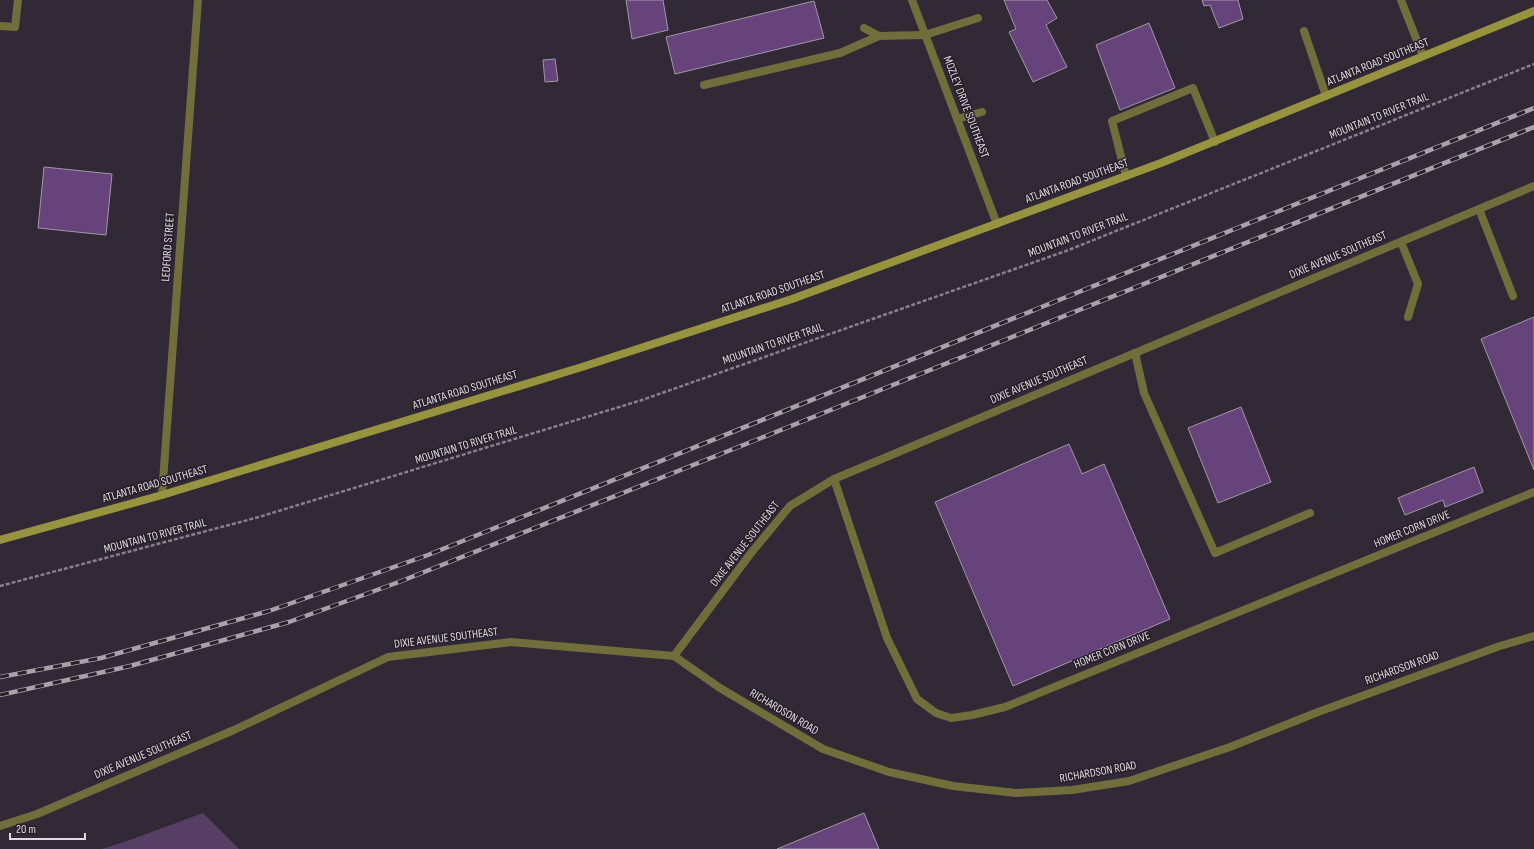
<svg xmlns="http://www.w3.org/2000/svg" width="1534" height="849" viewBox="0 0 1534 849" font-family="'Sofia Sans Condensed',sans-serif">
<style>
.green{fill:#573e64}
.building{fill:#67437b;stroke:#a198a7}
.lines{fill:none;stroke-linecap:round;stroke-linejoin:round}
.path{stroke:#87818b;stroke-width:2.5;stroke-dasharray:4 2;stroke-linecap:butt}
.lane{stroke:#716e3c;stroke-width:8}
.street{stroke:#716e3c;stroke-width:8}
.secondary{stroke:#98933e;stroke-width:8}
.rail-casing{stroke:#a7a2ab;stroke-width:4.5}
.rail{stroke:#27202b;stroke-width:3;stroke-dasharray:9;stroke-linecap:butt}
.labels{text-anchor:middle;dominant-baseline:central;stroke-width:3;stroke-linejoin:round;paint-order:stroke}
.street-label{font-size:12px;fill:#dfdae2;stroke:#27202b}
</style>
<rect width="100%" height="100%" fill="#312935"/>
<path class="green" d="M203,813L239,849H102L130,840Z"/>
<path class="building" d="M626,0H663L668,30L632,39Z
M1004,0H1047L1057,18L1046,25L1067,67L1033,82L1009,32L1016,29Z
M1202,0H1238L1243,19L1219,28L1210,5L1204,6Z
M814,1L824,38L675,74L666,37Z
M1149,23L1175,88L1120,110L1096,45Z
M555,59L558,81L545,82L543,60Z
M44,167L112,174L106,235L38,228Z
M1534,317V470L1481,339Z
M1241,407L1271,482L1218,503L1188,428Z
M1069,444L1082,474L1104,464L1170,619L1013,686L935,502Z
M1474,467L1483,492L1445,507L1443,500L1405,515L1398,498Z
M864,813L879,849H777Z"/>
<g class="lines">
<path class="path" d="M0,586L259,517L642,400L1066,251L1534,64"/>
<path class="lane" d="M1401,0L1423,56
M864,28L879,36L925,35L978,18
M1304,31L1326,96
M704,85L840,53L879,36
M957,119L982,112
M1126,176L1112,121L1193,88L1215,142
M1479,209L1513,296
M1401,242L1418,284L1408,317
M1135,353L1144,393L1215,553L1310,513"/>
<path class="street" d="M912,0L997,224
M0,26L15,27L18,0
M834,479L887,638L917,699L936,713L951,718L972,715L1005,707L1534,492
M162,495L198,0
M674,656L720,688L823,749L889,772L953,786L1016,793L1072,790L1129,781L1230,747L1318,712L1417,676L1500,646L1534,636
M0,826L37,814L234,730L388,657L511,642L674,656L751,553L790,506L834,479L1534,186"/>
<path class="secondary" d="M0,540L162,495L582,367L792,299L1161,163L1534,11"/>
<g class="rail-casing">
<path id="rail" d="M0,677L101,658L269,611L428,555L1534,108
M0,695L130,666L289,622L399,582L761,438L1534,127"/>
</g>
<use href="#rail" class="rail"/>
</g>
<g class="labels">
<g class="street-label">
<text transform="translate(1378 62) rotate(-22)">ATLANTA ROAD SOUTHEAST</text>
<text transform="translate(966 107) rotate(69)">MOZLEY DRIVE SOUTHEAST</text>
<text transform="translate(1379 116) rotate(-22)">MOUNTAIN TO RIVER TRAIL</text>
<text transform="translate(1077 181) rotate(-20)">ATLANTA ROAD SOUTHEAST</text>
<text transform="translate(1078 235) rotate(-21)">MOUNTAIN TO RIVER TRAIL</text>
<text transform="translate(168 247) rotate(-86)">LEDFORD STREET</text>
<text transform="translate(1338 255) rotate(-23)">DIXIE AVENUE SOUTHEAST</text>
<text transform="translate(773 292) rotate(-19)">ATLANTA ROAD SOUTHEAST</text>
<text transform="translate(773 344) rotate(-19)">MOUNTAIN TO RIVER TRAIL</text>
<text transform="translate(1039 380) rotate(-23)">DIXIE AVENUE SOUTHEAST</text>
<text transform="translate(465 390) rotate(-17)">ATLANTA ROAD SOUTHEAST</text>
<text transform="translate(466 445) rotate(-17)">MOUNTAIN TO RIVER TRAIL</text>
<text transform="translate(155 484) rotate(-16)">ATLANTA ROAD SOUTHEAST</text>
<text transform="translate(1412 529) rotate(-22)">HOMER CORN DRIVE</text>
<text transform="translate(155 536) rotate(-15)">MOUNTAIN TO RIVER TRAIL</text>
<text transform="translate(745 544) rotate(-52)">DIXIE AVENUE SOUTHEAST</text>
<text transform="translate(446 638) rotate(-7)">DIXIE AVENUE SOUTHEAST</text>
<text transform="translate(1112 650) rotate(-22)">HOMER CORN DRIVE</text>
<text transform="translate(1402 668) rotate(-20)">RICHARDSON ROAD</text>
<text transform="translate(784 712) rotate(31)">RICHARDSON ROAD</text>
<text transform="translate(143 755) rotate(-23)">DIXIE AVENUE SOUTHEAST</text>
<text transform="translate(1098 772) rotate(-10)">RICHARDSON ROAD</text>
</g>
</g>
<path d="M10 833v6h75v-6" fill="none" stroke="#dfdae2" stroke-width="2"/>
<text x="16" y="833" font-size="12" fill="#dfdae2" stroke="#27202b" stroke-width="3" paint-order="stroke">20 m</text>
</svg>
